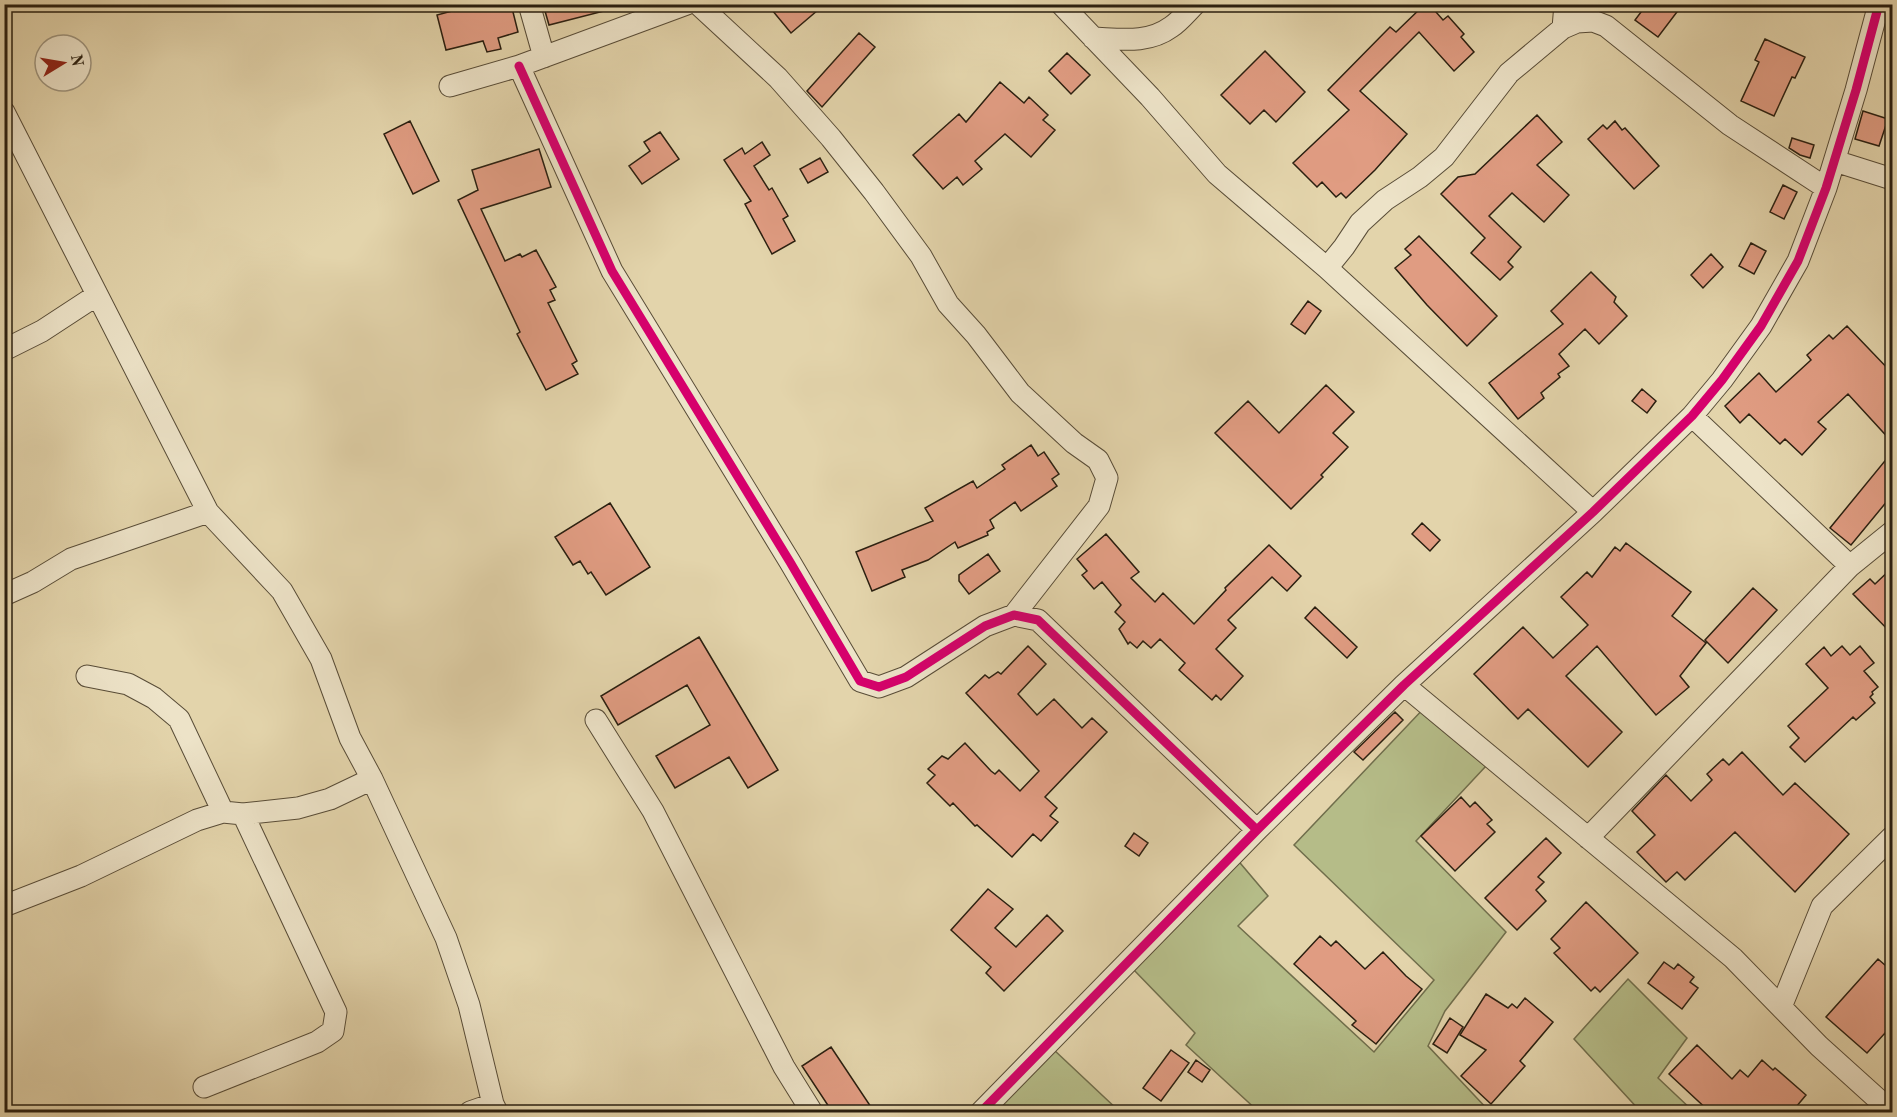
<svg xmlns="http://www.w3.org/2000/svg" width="1897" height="1117" viewBox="0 0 1897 1117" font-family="'Old Standard TT',serif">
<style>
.green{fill:#b5bc88;stroke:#706e4c;stroke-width:1.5}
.building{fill:#e09c82;stroke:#2a1f10;stroke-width:1.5}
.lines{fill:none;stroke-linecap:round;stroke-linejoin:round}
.minor-casing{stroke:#584c37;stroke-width:23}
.minor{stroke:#ede3c8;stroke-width:21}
.cycleway-casing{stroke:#ede3c8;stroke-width:13}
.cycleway{stroke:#d6006c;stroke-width:9}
</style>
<rect width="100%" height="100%" fill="#e3d4ab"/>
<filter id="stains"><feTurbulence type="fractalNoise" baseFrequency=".00333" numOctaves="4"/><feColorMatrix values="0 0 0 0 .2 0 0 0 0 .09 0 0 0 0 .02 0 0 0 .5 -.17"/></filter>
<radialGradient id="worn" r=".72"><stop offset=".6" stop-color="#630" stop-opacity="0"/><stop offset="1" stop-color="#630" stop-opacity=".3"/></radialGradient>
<path class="green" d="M1427,705L1486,766L1416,841L1506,932L1445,1011L1428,1046L1490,1112H1424L1419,1107L1413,1112H1259L1186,1045L1195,1033L1132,968L1235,857L1268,896L1238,926L1374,1052L1434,980L1294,845Z
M1628,979L1687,1038L1658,1078L1694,1112H1641L1574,1039Z
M1053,1049L1120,1112H993Z"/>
<path class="building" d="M478,4H511L518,32L498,38L501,49L487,52L483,41L446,50L437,15Z
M543,4H608V10L549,25Z
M767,4H825L791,33Z
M1425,4H1429L1443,20L1448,16L1464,34L1461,37L1474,52L1454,71L1419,32L1360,91L1407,134L1375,170L1346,198L1341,193L1336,197L1322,182L1317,187L1293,163L1349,110L1328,90L1390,27L1396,32Z
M1647,4H1683L1658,37L1635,20Z
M859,33L875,47L822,107L807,91Z
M1765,39L1805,57L1795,78L1792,77L1774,116L1741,101L1759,62L1755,60Z
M1265,51L1305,92L1276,122L1264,110L1250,124L1221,95Z
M1067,53L1090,75L1071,94L1049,71Z
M1000,82L1024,103L1029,97L1048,115L1043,120L1055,130L1031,157L1005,134L975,161L982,169L963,185L957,177L943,189L913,155L959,114L966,122Z
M1863,111L1888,119L1879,146L1855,139Z
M1537,115L1562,142L1537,165L1569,195L1544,222L1512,193L1489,216L1521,247L1508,262L1513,267L1500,280L1471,253L1485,238L1441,194L1458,177L1475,174Z
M410,121L439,181L413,194L384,134Z
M1615,121L1622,130L1625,128L1659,166L1634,189L1588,139L1603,125L1607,129Z
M660,132L679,159L642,184L629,166L650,151L644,142Z
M1792,138L1814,145L1810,158L1800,155L1789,148Z
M762,142L770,155L754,166L769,190L772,188L788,216L783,219L795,241L772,254L745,204L751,201L724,160L742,148L745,154Z
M539,149L551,187L481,209L505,261L520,254L522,257L536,250L556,287L550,290L555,300L548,303L577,361L572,364L578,374L546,390L517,334L520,332L458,200L478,190L472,170Z
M820,158L828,172L808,183L800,169Z
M1783,185L1797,192L1784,219L1770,212Z
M1419,236L1497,316L1467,346L1427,305L1395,268L1411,255L1405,249Z
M1751,243L1766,251L1754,274L1739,266Z
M1711,254L1723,267L1703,288L1691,275Z
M1591,272L1616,297L1614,302L1627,316L1599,344L1585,329L1559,354L1569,366L1558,374L1560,377L1541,393L1544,398L1518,419L1489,383L1563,324L1551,311Z
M1308,301L1321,311L1305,334L1291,324Z
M1847,326L1893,374V443L1848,394L1818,422L1826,429L1802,455L1785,439L1780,444L1749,414L1740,423L1725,406L1759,373L1776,392L1811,360L1807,355L1829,335L1833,339Z
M1326,385L1354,412L1333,433L1348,447L1321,475L1323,477L1291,509L1215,433L1248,401L1279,433Z
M1642,389L1656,401L1647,413L1632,401Z
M1031,445L1038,456L1044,452L1059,474L1052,479L1057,486L1021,511L1015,502L990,520L994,528L987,532L988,535L958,548L955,542L928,560L902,570L905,577L872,591L856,552L933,521L925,508L973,481L977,488L1005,469L1002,465Z
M1893,451V494L1851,545L1830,528Z
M610,503L650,567L606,595L591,572L588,574L580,561L573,565L555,537Z
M1422,523L1440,540L1430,551L1412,534Z
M1106,534L1139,572L1131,578L1155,602L1163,593L1194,624L1226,590L1225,588L1269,545L1301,576L1287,591L1272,577L1228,620L1236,628L1216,649L1243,676L1221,700L1216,695L1212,700L1179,670L1185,663L1160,639L1151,648L1143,641L1137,648L1130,642L1128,644L1119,629L1125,622L1115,612L1121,605L1102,582L1094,589L1082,575L1087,571L1077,559Z
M1626,543L1691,592L1672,616L1706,643L1680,676L1689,687L1656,715L1597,646L1566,676L1622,732L1588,767L1528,709L1518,719L1474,674L1523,627L1553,658L1588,625L1561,597L1587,572L1592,577L1615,547L1620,551Z
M988,554L1000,571L969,594L959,581V575Z
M1893,567V635L1853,594L1870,579L1875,584Z
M1753,588L1777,610L1728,663L1705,640Z
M1315,607L1357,647L1347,658L1305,618Z
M699,637L778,770L748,788L729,757L675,788L656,756L710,725L687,685L618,725L601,696Z
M1028,646L1046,664L1018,694L1037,715L1054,699L1082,728L1092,718L1107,732L1045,797L1057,808L1050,816L1058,822L1041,841L1033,834L1012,857L977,825L975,826L953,803L950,806L927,783L935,775L928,769L942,756L948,759L965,743L991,771L995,774L999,770L1020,791L1039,771L966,693L985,675L989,678L998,672L1001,674Z
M1842,646L1850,655L1860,646L1874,663L1864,671L1878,687L1872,692L1873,694L1870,697L1875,703L1856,720L1853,717L1805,762L1790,747L1799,738L1788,726L1828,688L1806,664L1824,647L1831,656Z
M1395,712L1403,720L1363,760L1354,752Z
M1742,752L1783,795L1795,783L1849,834L1795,892L1735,832L1685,880L1677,872L1666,882L1637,852L1655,835L1632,811L1666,775L1691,801L1712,780L1707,774L1723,759L1729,765Z
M1461,797L1470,807L1475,802L1492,820L1487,824L1495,832L1455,871L1421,836Z
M1134,833L1148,843L1139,856L1125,846Z
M1546,838L1561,853L1538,877L1544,882L1536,890L1546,901L1517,930L1485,898Z
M988,889L1013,909L995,928L1016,947L1047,915L1063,931L1004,991L986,973L991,967L951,930Z
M1586,902L1638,953L1600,992L1595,987L1591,991L1554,953L1560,948L1551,939Z
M1320,936L1331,946L1336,941L1365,969L1383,952L1406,976L1422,989L1376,1044L1352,1025L1356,1021L1294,964Z
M1878,959L1893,972V1040L1885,1033L1867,1053L1826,1017Z
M1664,962L1674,969L1678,964L1694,977L1690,982L1698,988L1682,1009L1648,983Z
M1486,994L1508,1008L1512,1004L1517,1008L1525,998L1553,1022L1520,1061L1525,1066L1491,1104L1461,1076L1486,1050L1460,1035Z
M1450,1018L1463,1027L1447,1053L1433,1044Z
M1697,1045L1732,1079L1740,1070L1748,1077L1762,1060L1773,1070L1775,1068L1806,1095L1791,1113H1711L1669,1074Z
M831,1047L875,1113H833L802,1066Z
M1171,1050L1189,1063L1161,1101L1143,1088Z
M1196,1060L1210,1070L1202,1082L1188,1072Z"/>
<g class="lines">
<g class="minor-casing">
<path id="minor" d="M529,4L544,57
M698,4L778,78L831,138L874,192L921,256L948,304L976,335L1020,393L1074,443L1098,460L1107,478L1099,506L1014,615
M1061,4L1150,97L1217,174L1327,268L1593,512
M1563,28L1565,4
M1093,38C1120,39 1148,44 1171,27C1180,21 1187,12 1195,4
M519,66L612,271L790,562L860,681L879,687L906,677L985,626L1014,615L1038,620L1257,830
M450,86L519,66L687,4
M4,112L208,512L282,591L321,659L350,738L372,779L446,938L469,1005L493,1104L497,1112
M1835,161L1892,179
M1327,268L1344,247L1360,223L1385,200L1420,177L1444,157L1509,73L1563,28L1577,22L1593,21L1606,26L1730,125L1826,188
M4,350L42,331L97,295
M1692,416L1850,566
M4,595L33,582L71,559L208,512
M87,676L128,684L154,698L179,719L223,812
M1404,685L1733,958L1819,1046L1892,1112
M596,720L653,811L784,1067L812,1112
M1588,838L1850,566L1892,532
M4,906L81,876L197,820L223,812L243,814L298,808L330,799L372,779
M1781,1007L1822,906L1892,837
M204,1087L317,1042L333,1031L336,1012L243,814
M470,1112L493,1104
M981,1112L1257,830L1404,685L1593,512L1692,416L1722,380L1761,326L1798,261L1826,188L1856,90L1879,4"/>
</g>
<use href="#minor" class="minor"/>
<g class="cycleway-casing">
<path id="cycleway" d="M519,66L612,271L790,562L860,681L879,687L906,677L985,626L1014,615L1038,620L1257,830
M981,1112L1257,830L1404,685L1593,512L1692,416L1722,380L1761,326L1798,261L1826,188L1856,90L1879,4"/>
</g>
<use href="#cycleway" class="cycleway"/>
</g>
<rect width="1897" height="1117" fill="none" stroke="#e3d4ab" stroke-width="24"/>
<rect x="6" y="6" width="1885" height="1105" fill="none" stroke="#2a1f10" stroke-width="3"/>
<rect x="12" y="12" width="1873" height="1093" fill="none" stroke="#2a1f10" stroke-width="1.5"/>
<g transform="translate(63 63) rotate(79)"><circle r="28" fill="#ede3c8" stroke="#9f957e" stroke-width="1.5"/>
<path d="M0-4.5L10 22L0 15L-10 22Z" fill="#8f2418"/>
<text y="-9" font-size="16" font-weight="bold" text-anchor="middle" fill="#2a1f10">N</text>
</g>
<rect width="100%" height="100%" filter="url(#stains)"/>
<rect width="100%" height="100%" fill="url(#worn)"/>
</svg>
